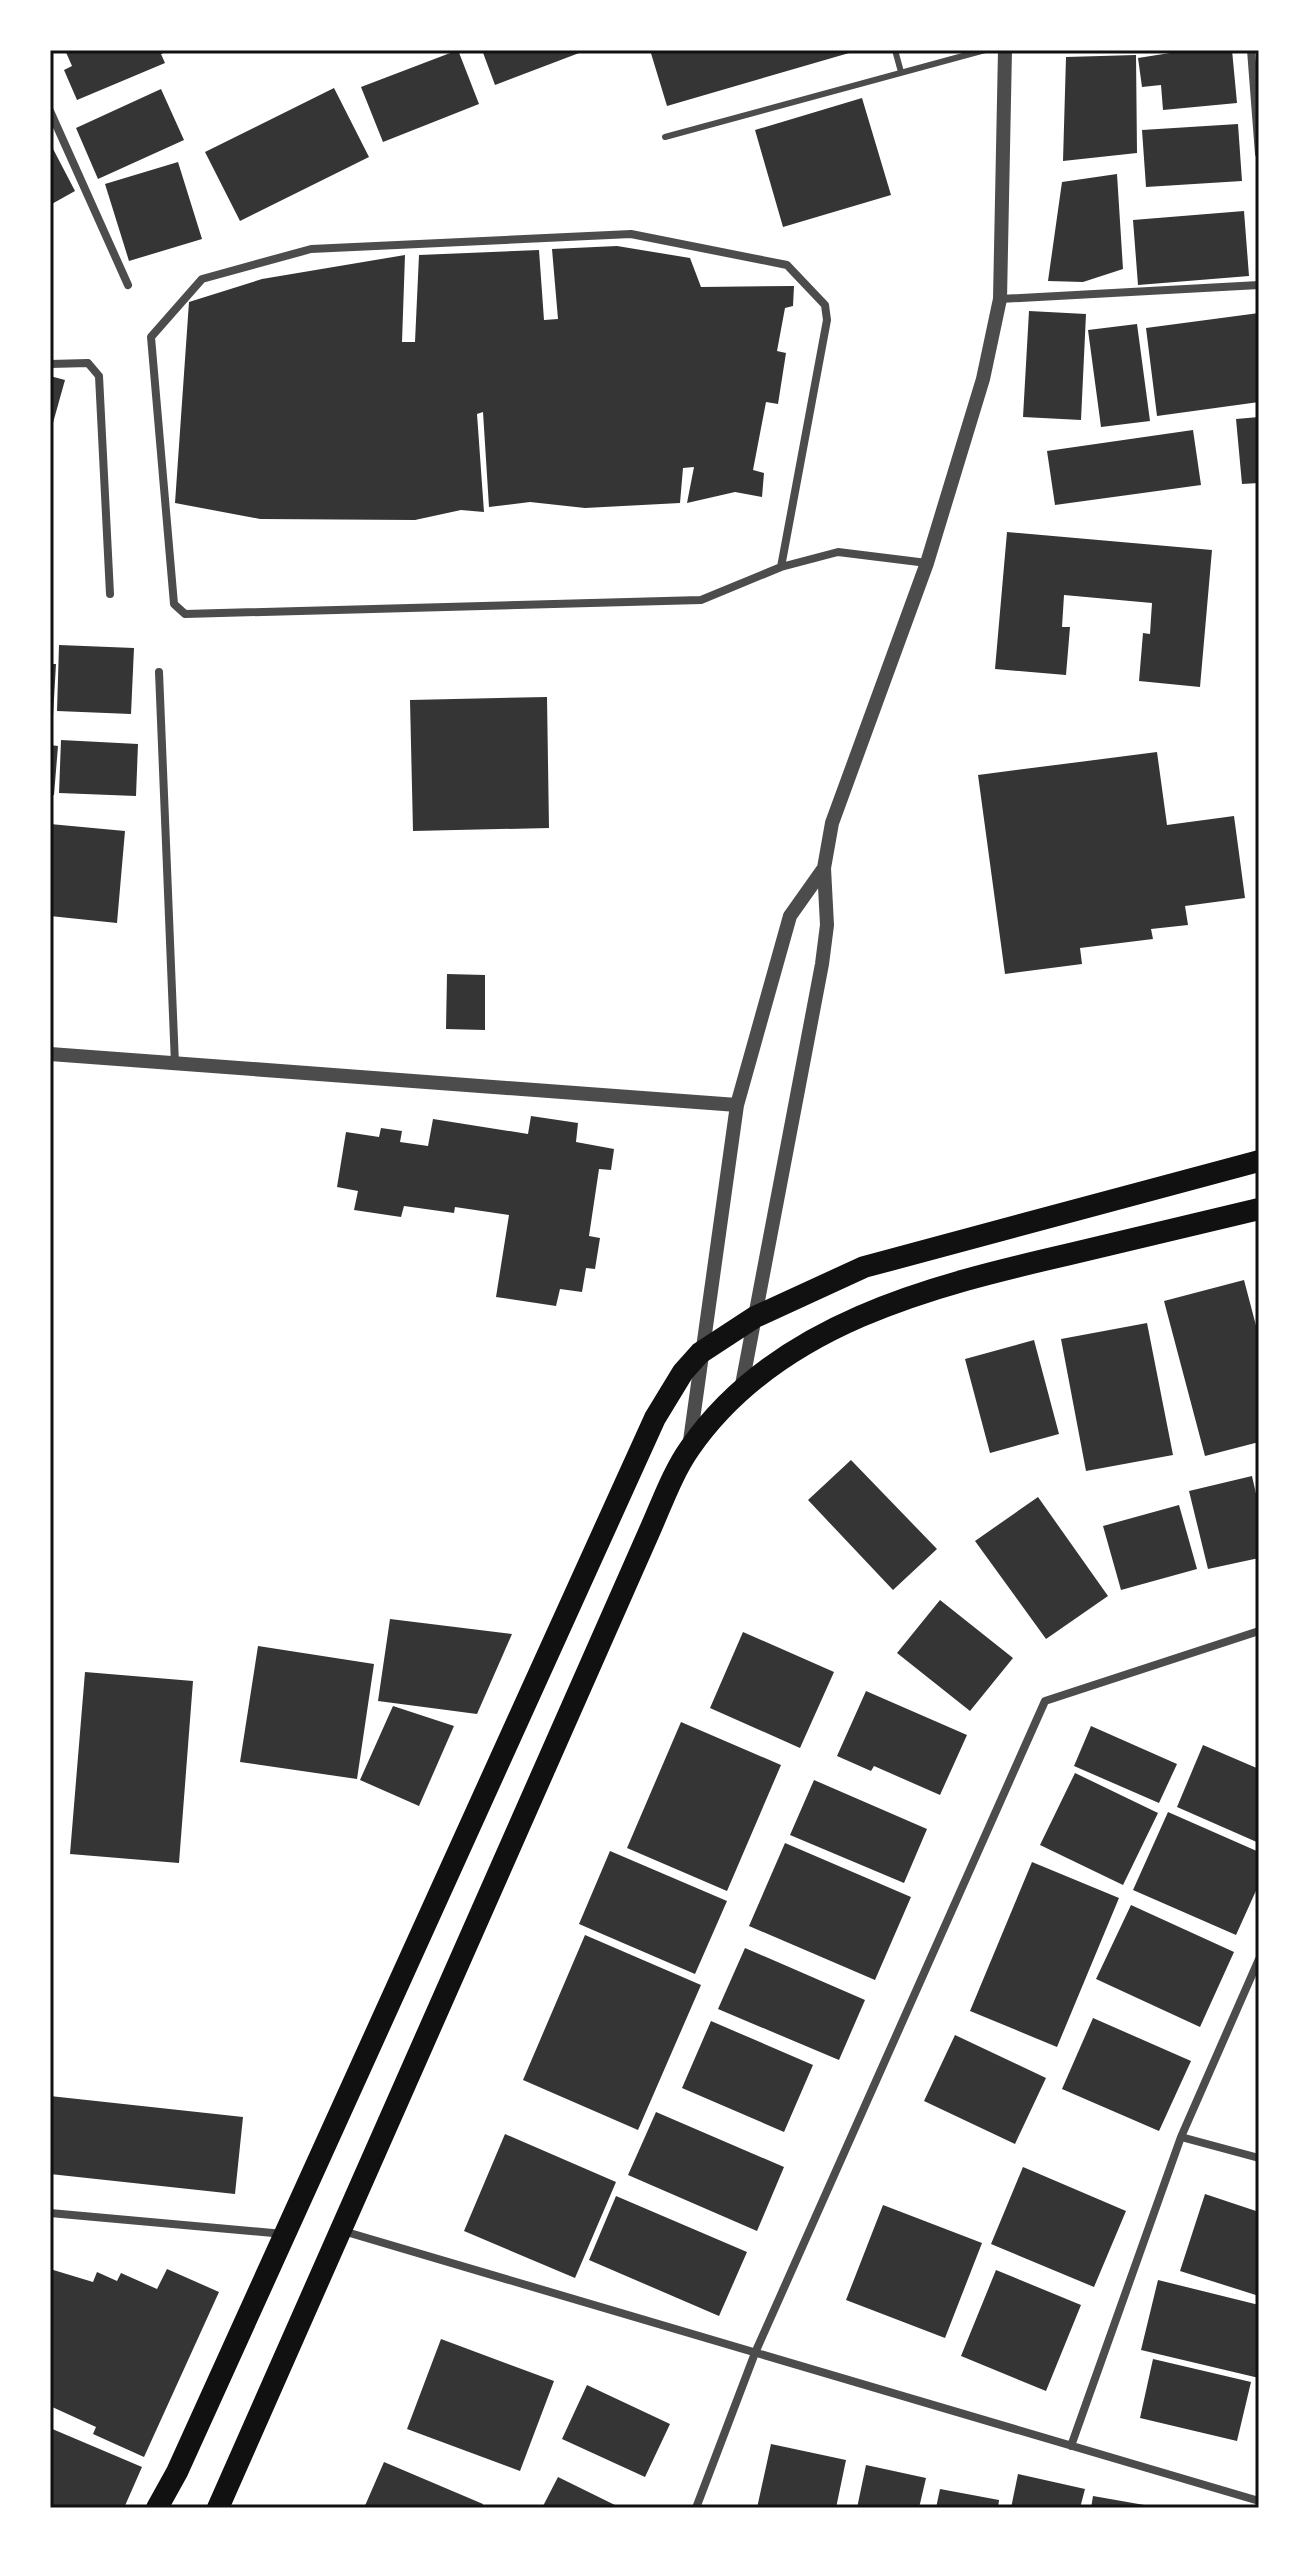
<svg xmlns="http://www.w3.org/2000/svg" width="1309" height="2558" viewBox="0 0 1309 2558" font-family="Commissioner,sans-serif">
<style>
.building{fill:#353535}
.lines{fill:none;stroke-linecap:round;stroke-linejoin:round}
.service{stroke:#4c4c4c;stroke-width:6}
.minor{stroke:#4c4c4c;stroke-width:8}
.tertiary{stroke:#4c4c4c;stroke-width:14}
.trunk{stroke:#111;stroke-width:22}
.neatline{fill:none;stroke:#111;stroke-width:3}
</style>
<rect width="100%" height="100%" fill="#fff"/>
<path class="building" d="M65,50H171L161,54L165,63L77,100L64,70L72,66Z
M458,50L479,104L383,142L361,87Z
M482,50H587L495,85Z
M650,50H856V51L667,106Z
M1189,50H1232L1237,103L1163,110L1161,85L1142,87L1138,58Z
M1136,55L1137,153L1063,161L1066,57Z
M334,88L369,157L240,221L205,152Z
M161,89L184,140L98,179L76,128Z
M862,98L891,195L783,227L755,130Z
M1238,124L1242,181L1146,187L1142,130Z
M50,143L75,191L50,205Z
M178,162L202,239L129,261L105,184Z
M1117,174L1123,269L1083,282L1048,281L1062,182Z
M1244,211L1249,276L1138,285L1133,220Z
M617,246L690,258L701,287L794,286L793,306L785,308L777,351L786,353L778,404L766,402L753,470L764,473L762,497L735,492L687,503L694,467L683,468L680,503L585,508L530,502L489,507L483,412L477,414L484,512L461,510L415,520L260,519L175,503L189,302L262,279L405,255L402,342H415L419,255L539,250L544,320L558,319L552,249Z
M1029,311L1086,314L1081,420L1023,417Z
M1259,313V402L1157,416L1146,328Z
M1137,324L1150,421L1101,427L1088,330Z
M50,376L65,380L51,430H50Z
M1259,417V483L1242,484L1236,419Z
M1193,430L1201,485L1055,505L1047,451Z
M1007,532L1212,550L1200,687L1139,681L1143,633L1150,634L1152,603L1064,595L1062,627H1070L1066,675L995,669Z
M59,645L134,648L131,714L57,711Z
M50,664H56L53,716H50Z
M547,697L549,828L413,831L410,700Z
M61,740L138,744L136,796L59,793Z
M50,745L58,746L54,795H50Z
M1157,752L1167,825L1234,816L1245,898L1185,906L1188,925L1151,929L1153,939L1080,948L1082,964L1005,974L978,775Z
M50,824L125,831L117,923L50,916Z
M447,974L485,975V1030L446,1029Z
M531,1116L578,1123L576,1142L614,1149L611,1170L599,1169L589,1236L600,1238L595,1269L586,1268L582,1292L560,1289L556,1306L496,1297L509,1215L455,1207L454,1213L404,1206L401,1217L354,1210L358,1191L337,1187L346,1132L379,1137L381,1128L402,1131L400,1142L428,1146L433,1119L528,1134Z
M1244,1280L1259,1337V1442L1205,1456L1164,1301Z
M1147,1323L1173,1455L1086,1471L1061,1339Z
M1034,1340L1059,1434L990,1453L965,1359Z
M851,1460L937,1549L893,1590L808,1500Z
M1252,1476L1259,1507V1558L1208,1569L1189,1491Z
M1038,1497L1108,1596L1046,1639L975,1541Z
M1179,1505L1197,1569L1121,1590L1103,1526Z
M940,1600L1013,1658L970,1711L897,1653Z
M390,1619L512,1634L477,1714L378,1701Z
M743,1632L834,1672L800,1748L710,1708Z
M258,1646L374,1664L357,1779L240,1762Z
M85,1672L193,1681L179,1863L70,1854Z
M866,1691L967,1735L940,1795L874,1766L871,1771L837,1756Z
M393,1706L454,1726L419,1806L360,1780Z
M681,1722L781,1765L727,1891L627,1848Z
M1091,1726L1177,1764L1159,1803L1074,1766Z
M1203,1745L1259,1769V1843L1177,1807Z
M1075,1773L1158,1813L1123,1885L1040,1845Z
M814,1780L927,1829L904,1883L790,1835Z
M1168,1812L1259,1852V1884L1236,1935L1133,1890Z
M785,1843L911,1897L875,1980L749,1926Z
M610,1851L727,1901L695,1974L579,1924Z
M1032,1862L1119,1898L1057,2047L970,2011Z
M1131,1905L1234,1952L1200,2027L1096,1979Z
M585,1935L701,1985L638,2130L523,2080Z
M745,1948L865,2000L839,2060L718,2009Z
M1093,2018L1191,2061L1159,2131L1062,2089Z
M711,2021L813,2065L784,2132L682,2088Z
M955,2035L1046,2078L1015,2144L924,2101Z
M50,2096L243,2117L235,2194L50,2174Z
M656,2112L784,2167L757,2231L628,2175Z
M505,2134L616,2182L575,2278L464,2231Z
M1023,2167L1126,2211L1094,2287L991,2244Z
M1205,2194L1259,2212V2296L1180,2271Z
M616,2196L747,2252L719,2316L589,2260Z
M883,2205L982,2243L945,2338L846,2300Z
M50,2269L93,2282L97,2272L117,2281L121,2273L157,2289L167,2269L219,2292L144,2457L93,2434L96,2427L50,2406Z
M996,2270L1081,2305L1046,2391L961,2356Z
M1158,2280L1259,2305V2378L1141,2350Z
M441,2339L554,2381L520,2471L407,2429Z
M1153,2359L1251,2382L1237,2441L1140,2418Z
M587,2385L670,2424L645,2477L562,2439Z
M50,2428L142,2467L124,2508H50Z
M771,2444L846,2460L836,2508H757Z
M384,2462L483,2504L482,2508H364Z
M866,2465L926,2478L919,2508H857Z
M1018,2474L1085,2489L1080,2508H1011Z
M558,2477L621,2508H542Z
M940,2489L999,2500L998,2508H936Z
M1093,2496L1150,2506V2508H1091Z"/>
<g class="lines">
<path class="service" d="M895,50L901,72
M665,137L985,50"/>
<path class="minor" d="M1251,50L1259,154
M50,111L128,285
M1000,299L1259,285
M50,364L88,363L99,376L110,594
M781,567L827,320L825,305L787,265L631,234L311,249L202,279L151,337L174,604L185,614L701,600L781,567L838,552L927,563
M159,672L175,1064
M1181,2137L1259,2158
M50,2213L284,2234
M343,2231L1259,2501
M1071,2446L1181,2137L1259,1959
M696,2508L755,2353L1045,1701L1259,1631
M1259,2508V2507"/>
<path class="tertiary" d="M50,1054L737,1105
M741,1390L822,964L827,925L824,868L832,823L927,563L983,379L1000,299L1005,50
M689,1448L737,1105L790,916L824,868"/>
<path class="trunk" d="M157,2508L177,2472L655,1418L683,1372L700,1353L755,1317L864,1267L1259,1161
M218,2508L650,1530C662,1503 673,1472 690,1448C776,1324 931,1286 1070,1254C1133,1239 1196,1224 1259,1209"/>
</g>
<rect width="1309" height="2558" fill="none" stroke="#ffffff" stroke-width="104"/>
<rect x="52" y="52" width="1205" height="2454" class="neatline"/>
</svg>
